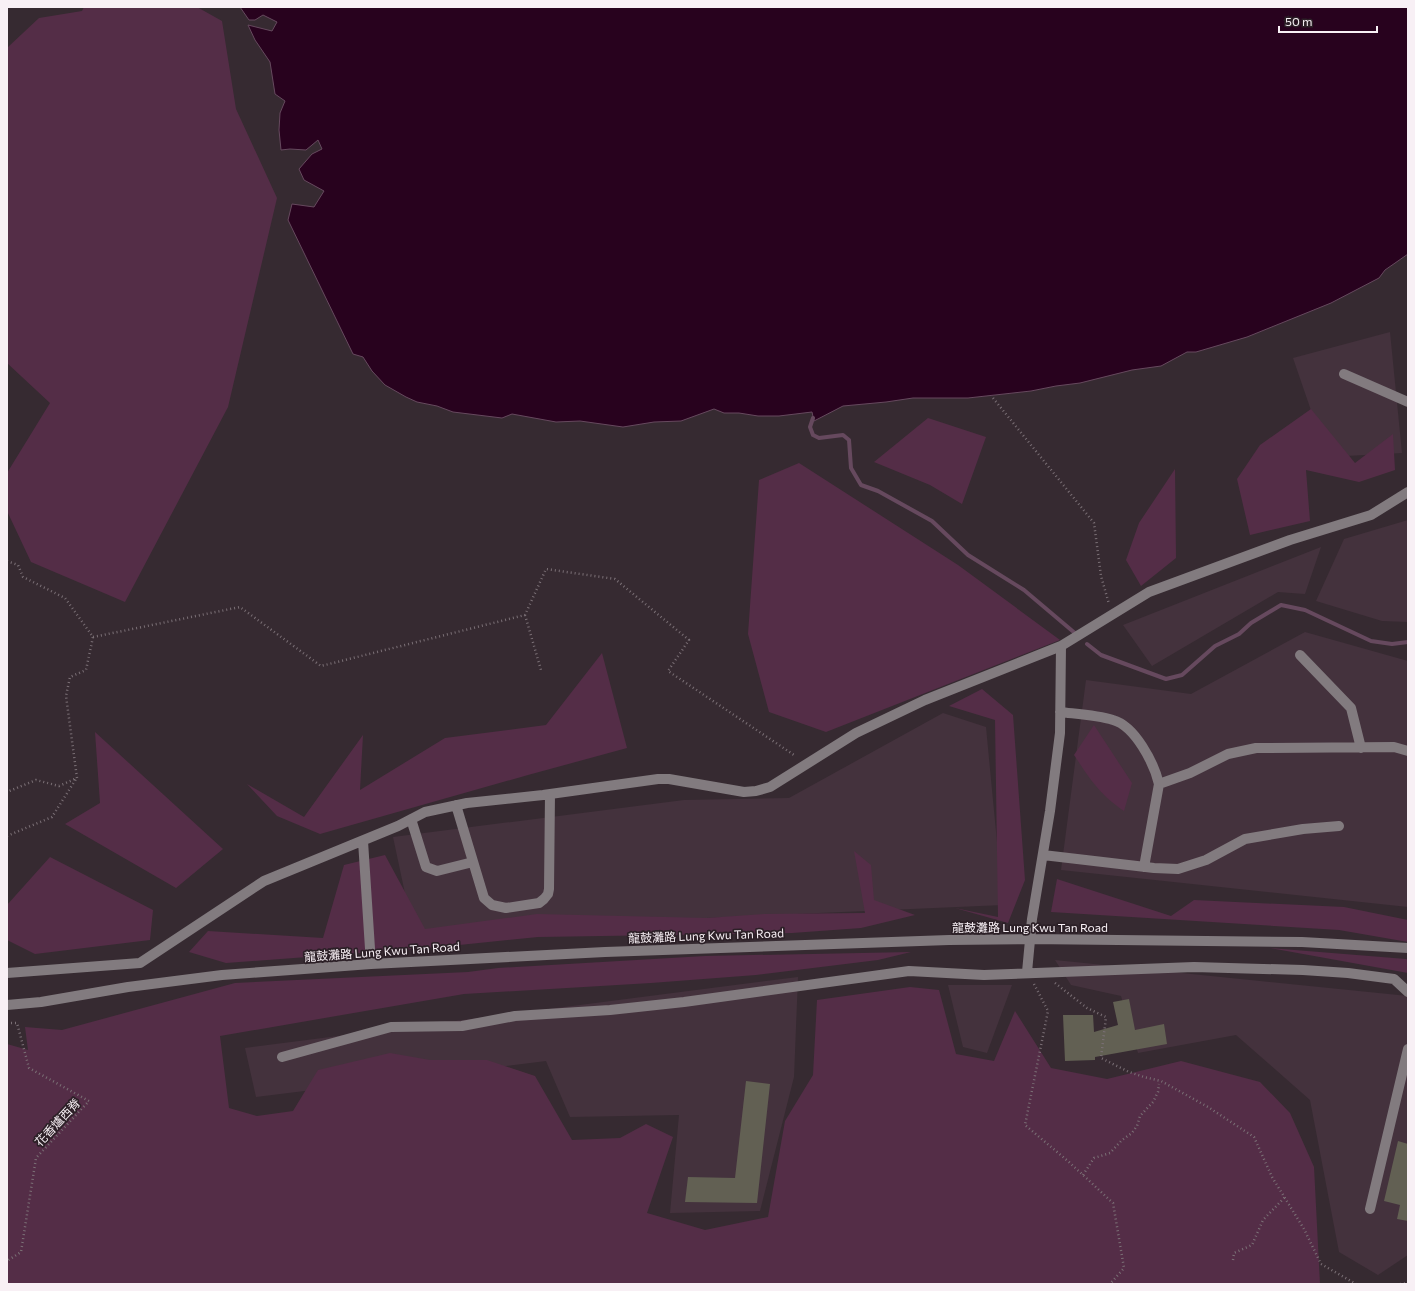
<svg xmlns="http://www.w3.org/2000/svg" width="1415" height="1291" viewBox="0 0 1415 1291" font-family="Commissioner,'Noto Sans TC',sans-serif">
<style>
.built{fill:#44323d}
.green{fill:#542d47}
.water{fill:#28021e;stroke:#66495e}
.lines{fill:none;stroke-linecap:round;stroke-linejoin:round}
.stream{stroke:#66495e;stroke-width:4}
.building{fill:#626053}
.path{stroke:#7b7076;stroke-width:2.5;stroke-dasharray:1 3;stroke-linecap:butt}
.minor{stroke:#827b7f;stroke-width:10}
.labels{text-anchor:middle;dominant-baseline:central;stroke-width:3.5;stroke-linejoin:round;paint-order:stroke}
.street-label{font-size:12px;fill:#f8f0f5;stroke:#2c2027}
</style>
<rect width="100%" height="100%" fill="#362a31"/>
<path class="built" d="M1390,332L1402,453L1327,457L1293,358Z
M1408,520V622L1382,621L1316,601L1344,539Z
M1321,547L1305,594L1278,592L1152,666L1123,625Z
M1305,632L1408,661V907L1061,870L1086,680L1191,694Z
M943,713L986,727L1003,905L413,931L393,837L684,800L789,798Z
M1055,960L1408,996V1255L1378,1275L1339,1252L1310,1100L1236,1035L1138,1053L1121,996L1071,985Z
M798,977L794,1077L760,1211L670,1213L679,1115L570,1117L546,1061L256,1097L245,1048Z
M948,985H1012L987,1053L963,1047Z"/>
<path class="green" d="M84,7H197L222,21L236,109L277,198L228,407L125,602L31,562L7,511V473L50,403L7,363V48L39,18L82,11Z
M1311,409L1355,463L1393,434L1395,470L1359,482L1306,470L1310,521L1250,535L1237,479L1260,445Z
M928,418L986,437L962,504L930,485L874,462Z
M799,463L958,565L1060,640L826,732L769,712L748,634L759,480Z
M1175,469L1176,558L1141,586L1126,560L1139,523Z
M602,653L627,748L528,775L320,834L277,816L247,784L304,817L363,735L360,790L445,738L546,725Z
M982,689L1013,715L1025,880L1008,923L955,908L998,917L995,720L949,706Z
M1094,725L1132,783L1124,811C1099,794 1090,779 1074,755Z
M95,732L223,849L176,888L65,824L100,803Z
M854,851L871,865L874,900L915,915L861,928L792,933L538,937L440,947L226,963L189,952L208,931L323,938L344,865L385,855L425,929L537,914L707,918L764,914L865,913Z
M50,857L153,910L150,940L35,954L7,940V905Z
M1057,879L1171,916L1194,900L1344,907L1408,920V942L1339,930L1051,912Z
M1270,948L1406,959L1408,960V973Z
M911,952L878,960L756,975L651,983L464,994L220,1036L229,1108L257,1116L293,1111L318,1070L390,1053L430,1060H487L535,1076L572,1140L620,1138L646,1124L673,1137L647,1213L705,1230L768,1217L785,1121L813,1075L817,1000L910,987L939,990L956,1054L994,1061L1015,1011L1051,1068L1107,1079L1181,1061L1260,1082L1290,1113L1314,1167L1320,1284H7V1044L28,1050L25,1027L62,1030L235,983L468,972L498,968L705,956Z"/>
<path class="water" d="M240,7H1408V254L1385,270L1379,278L1331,303L1247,337L1196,352H1187L1161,366L1132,370L1080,383L1056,386L1031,391L968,398H913L886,402L843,406L814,421L812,412L779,416H758L739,413H724L714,409L681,421L654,422L623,427L580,421L556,422L512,414L502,418L453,412L437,406L417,402L406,397L385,385L372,371L363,357L353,354L288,220L292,204L314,207L324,191L304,180L299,169L312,154L322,149L318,140L306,150L290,149L281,150L279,130L280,113L285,101L275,94L270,62L255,40L248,25L272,31L277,22L263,15L255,20H249Z"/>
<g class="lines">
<path class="stream" d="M813,418L810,427L813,435L819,438L843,435L849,440L851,468L861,485L878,491L932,521L968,555L1024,590L1076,634
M1087,644L1101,655L1166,679L1182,675L1215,646L1239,634L1251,623L1281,605L1305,610L1371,641L1392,644L1408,642"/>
</g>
<path class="building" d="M1129,999L1135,1030L1164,1024L1167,1044L1095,1057V1060L1065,1061L1063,1015H1093L1094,1032L1118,1025L1113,1002Z
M746,1081L770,1084L757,1203L685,1202L688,1177L735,1178Z
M1398,1141L1408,1144V1221L1397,1219L1400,1205L1384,1201Z"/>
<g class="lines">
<path class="path" d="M993,398L1094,523L1101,576L1109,604
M7,561L18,565L23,577L65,598L93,637L86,670L70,677L66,696L77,778L59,786L36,780L7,792
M525,615L541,670
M93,637L240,607L321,666L525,615L546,569L615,579L689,640L668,671L794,755
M7,836L52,817L76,779
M1055,983L1087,1008L1106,1017L1101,1058L1129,1072L1144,1077L1161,1081L1208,1107L1254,1137L1272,1177L1304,1229L1321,1264L1356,1284
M1034,984L1048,1011L1025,1125L1069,1162L1113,1203L1124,1268L1110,1284
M7,1023H17L29,1068L89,1101L36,1158L21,1252L7,1261
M1083,1175L1094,1158L1110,1153L1122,1140L1132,1133L1137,1126L1140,1116L1153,1102L1158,1092L1159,1084
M1233,1260L1234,1253L1252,1245L1263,1220L1285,1197
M1400,1284L1408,1283"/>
<path class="minor" d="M1344,374L1408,402
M1300,655L1351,708L1361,748
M1060,712C1077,714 1097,715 1113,720C1135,726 1154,763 1159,784L1144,867
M1159,784L1190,773L1228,754L1256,748L1394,747L1408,751
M456,805L484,898L492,905L506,908L539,903L544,899L548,894L549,889L550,794
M411,819L426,867L437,871L473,862
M363,841L371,964
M1043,855L1154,868L1178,869L1206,860L1245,839L1303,829L1339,826
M1027,972L1032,919L1050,811L1060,733L1061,646
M7,973L140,963L264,881L398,826L425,812L467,803L543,795L658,779H669L744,792L756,791L770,787L856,733L925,700L1061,646L1149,592L1290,540L1371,515L1408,492
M7,1005L41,1002L128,987L222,975L371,964L605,952L949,940L1030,939L1302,942L1408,948
M282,1057L391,1027L462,1026L515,1016L610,1010L684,1002L909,971L984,975L1194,967L1303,970L1348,973L1394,979L1408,992
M1370,1209L1408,1049"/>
</g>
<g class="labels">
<g class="street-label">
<text x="1030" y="927">龍鼓灘路 Lung Kwu Tan Road</text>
<text transform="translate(706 935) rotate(-2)">龍鼓灘路 Lung Kwu Tan Road</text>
<text transform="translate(382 951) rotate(-4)">龍鼓灘路 Lung Kwu Tan Road</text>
<text transform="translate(57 1122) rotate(-47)">花香爐西脊</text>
</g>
</g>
<rect width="1415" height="1291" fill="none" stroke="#f8f0f5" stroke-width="16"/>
<path d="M1279 26v6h98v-6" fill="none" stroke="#f8f0f5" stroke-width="2"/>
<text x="1285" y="26" font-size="12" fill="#f8f0f5" stroke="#2c2027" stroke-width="3" paint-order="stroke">50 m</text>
</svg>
